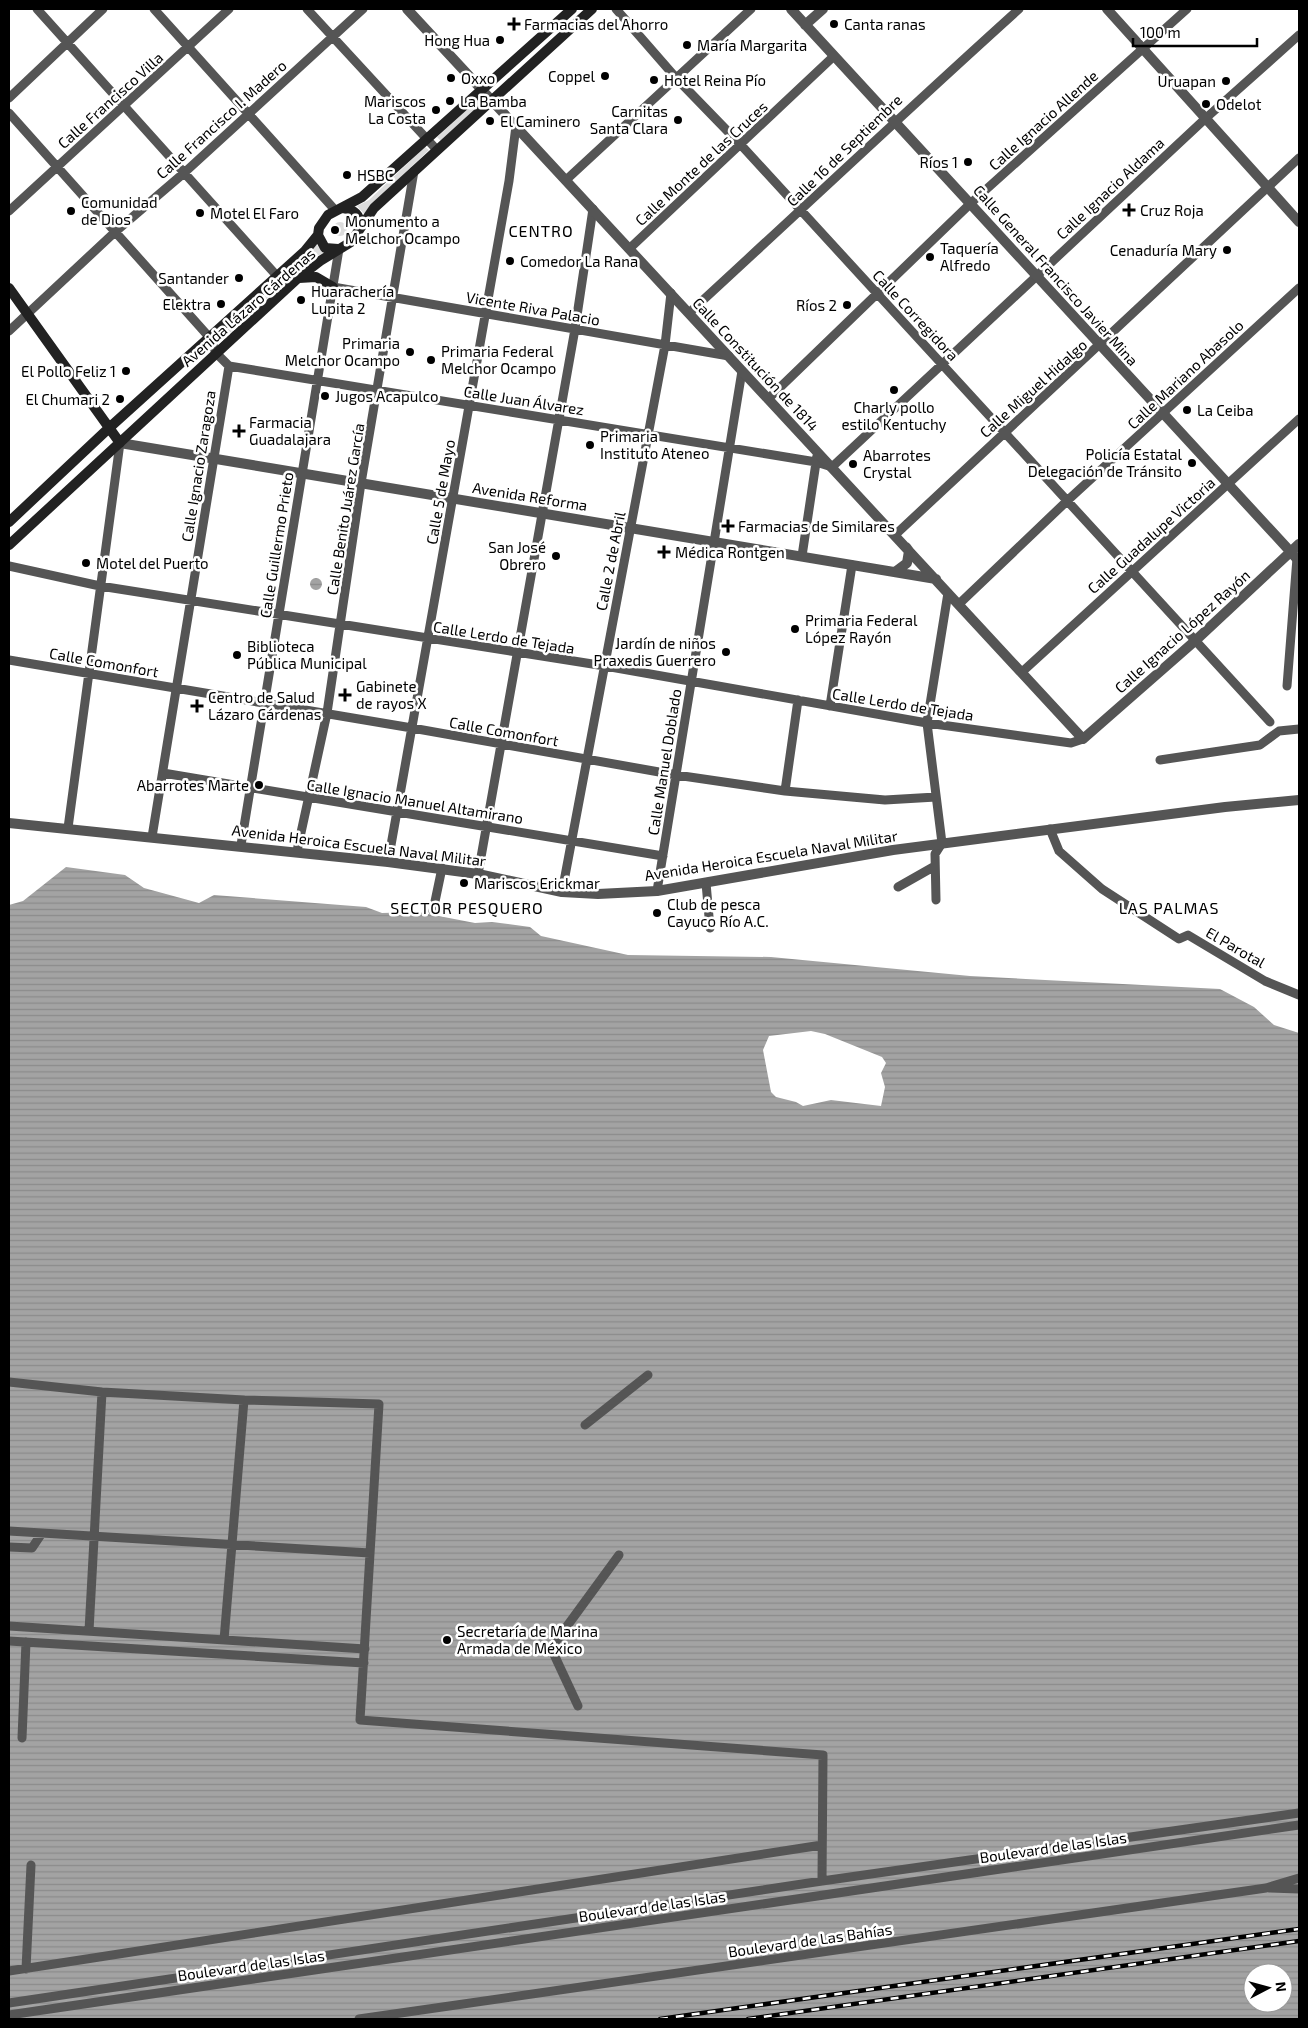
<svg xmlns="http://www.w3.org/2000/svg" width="1308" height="2028" viewBox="0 0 1308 2028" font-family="'Exo 2',sans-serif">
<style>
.grass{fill:#dcdcdc}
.water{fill:url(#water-rules);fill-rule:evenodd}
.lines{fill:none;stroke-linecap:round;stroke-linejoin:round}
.minor{stroke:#555;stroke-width:9}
.tertiary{stroke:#555;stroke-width:10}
.secondary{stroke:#222;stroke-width:10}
.rail-casing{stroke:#000;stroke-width:4.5}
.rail{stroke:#fff;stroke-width:2.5;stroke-dasharray:8;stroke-linecap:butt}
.poi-dot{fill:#000;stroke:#fff;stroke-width:2}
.labels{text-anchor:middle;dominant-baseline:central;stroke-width:5;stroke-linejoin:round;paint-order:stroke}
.poi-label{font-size:15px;fill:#000;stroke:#fff;text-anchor:start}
.street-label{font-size:15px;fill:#000;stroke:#fff}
.neighbourhood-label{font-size:16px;letter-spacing:1px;fill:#000;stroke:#fff}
</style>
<defs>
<pattern id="water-rules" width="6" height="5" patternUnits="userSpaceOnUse" patternTransform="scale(1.25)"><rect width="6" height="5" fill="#a3a3a3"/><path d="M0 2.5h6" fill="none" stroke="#8b8b8b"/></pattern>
</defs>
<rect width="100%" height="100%" fill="#fff"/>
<path class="grass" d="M481,97L484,101L441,141L437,137Z
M425,147L429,150L372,204L365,215L357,206L369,200Z
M333 229a7 7 0 1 1 14 0a7 7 0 1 1-14 0Z
M315,243L324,253L312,258L222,340L218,341V337L309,255Z"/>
<path class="water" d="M310 584a6 6 0 1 1 12 0a6 6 0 1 1-12 0Z
M66,867L125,875L144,888L199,903L214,895L366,907L382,913L418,912L475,923L492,922L530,927L541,936L628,955L771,957L970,976L1220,989L1254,1007L1274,1025L1299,1033V2019H9V905L23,901ZM811,1031L825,1034L882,1057L886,1063L881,1073L885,1087L881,1106L831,1100L803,1106L796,1102L776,1097L771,1092L763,1050L769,1036ZM1253,1973H1283V2003H1253Z"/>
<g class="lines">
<path class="minor" d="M37,9L277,276
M154,9L335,210
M307,9L437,150
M616,9L677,79L741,145L1270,722
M9,98L103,9
M9,113L210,338L216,353L229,366L816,462L832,467L1206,118L1299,35
M566,180L751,9
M9,211L229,9
M629,249L834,56
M333,287L729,356
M689,313C799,212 908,109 1019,9
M9,331L115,232L184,173L363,9
M768,399L971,203L1187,9
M895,535L1299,158
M802,556L817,456
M9,566L100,586L605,666L927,723L1071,743L1083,739
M959,604L1068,500L1299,288
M9,660L412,728L676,775L785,791L885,800L936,797
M1022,672L1299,419
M1287,686L1297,558
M830,706L852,565
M1160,760L1260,745L1279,731L1299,729
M163,773L663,856
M785,791L798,700
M68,828L120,443
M1050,829L1059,851L1102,889L1179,939L1188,935L1265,981L1299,995
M152,837L229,366
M241,845L339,249
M297,851L327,713L361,483L414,171
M388,862L509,181L516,126
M478,874L575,329L593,209
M706,883L710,928
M898,887L935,866
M657,891L742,371
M562,892L665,345L671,293
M936,900L935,854L942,843L927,723L948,593
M433,911L442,868
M9,1382L102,1392L244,1400L379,1404L360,1720L823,1755L822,1881
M585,1425L648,1375
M9,1531L370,1553
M9,1547L32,1548L42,1533
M9,1626L365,1649
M89,1631L102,1392
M224,1640L244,1400
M9,1641L364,1663
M578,1706L551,1648L619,1555
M22,1738L26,1642
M1269,1888L1299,1889
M26,1969L31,1865
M9,1971L822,1845
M9,2003L822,1881L1299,1813
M9,2015L1299,1825
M359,2019L1266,1888L1299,1878"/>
<path class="tertiary" d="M407,9L1083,739L1196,640L1299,544
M791,9L1299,561
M1107,9L1299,222
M805,25L823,9
M120,443L936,579
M895,572L907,563L909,551L906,547
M9,823L388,862L478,874L562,892L598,894L657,891L893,850L1225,807L1299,800"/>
<path class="secondary" d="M343,208C355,210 359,214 361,226
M318,235L325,248L338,249
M299,278L316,277L333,287
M9,288L120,443
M9,522L109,428L305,251L318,235L319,228L328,215L362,197L572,9
M9,545L298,278L320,261L351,242L374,208L592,9"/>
<g class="rail-casing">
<path id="rail" d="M660,2019L1299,1929
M748,2019L1299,1941"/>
</g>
<use href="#rail" class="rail"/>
</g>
<g class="poi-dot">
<path d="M511.5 16.5h5v5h5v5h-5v5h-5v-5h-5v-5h5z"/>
<circle cx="834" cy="24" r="5"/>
<circle cx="500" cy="40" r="5"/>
<circle cx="687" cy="45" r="5"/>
<circle cx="605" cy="76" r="5"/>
<circle cx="451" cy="78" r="5"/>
<circle cx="654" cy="80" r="5"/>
<circle cx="1226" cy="81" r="5"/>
<circle cx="450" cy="101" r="5"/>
<circle cx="1206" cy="104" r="5"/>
<circle cx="436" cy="110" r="5"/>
<circle cx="678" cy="120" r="5"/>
<circle cx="490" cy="121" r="5"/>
<circle cx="968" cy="162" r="5"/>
<circle cx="347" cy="175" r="5"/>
<path d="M1126.5 202.5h5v5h5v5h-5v5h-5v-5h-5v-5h5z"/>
<circle cx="71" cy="211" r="5"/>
<circle cx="200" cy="213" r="5"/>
<circle cx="335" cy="230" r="5"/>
<circle cx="1227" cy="250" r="5"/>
<circle cx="930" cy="257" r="5"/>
<circle cx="510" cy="261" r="5"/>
<circle cx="239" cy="278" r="5"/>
<circle cx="301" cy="300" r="5"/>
<circle cx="221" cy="304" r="5"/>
<circle cx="847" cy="305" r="5"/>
<circle cx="410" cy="352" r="5"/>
<circle cx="431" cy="360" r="5"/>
<circle cx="126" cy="371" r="5"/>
<circle cx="894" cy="390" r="5"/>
<circle cx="325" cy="396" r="5"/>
<circle cx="120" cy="399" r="5"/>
<circle cx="1187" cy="410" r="5"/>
<path d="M236.5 423.5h5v5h5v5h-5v5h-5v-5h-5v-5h5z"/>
<circle cx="590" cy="445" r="5"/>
<circle cx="1192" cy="463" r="5"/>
<circle cx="853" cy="464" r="5"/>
<path d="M725.5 518.5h5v5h5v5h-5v5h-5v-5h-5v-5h5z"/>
<path d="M661.5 544.5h5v5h5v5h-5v5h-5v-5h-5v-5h5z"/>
<circle cx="556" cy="556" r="5"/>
<circle cx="86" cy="563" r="5"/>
<circle cx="795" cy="629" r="5"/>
<circle cx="726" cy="652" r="5"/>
<circle cx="237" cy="655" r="5"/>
<path d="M342.5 687.5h5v5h5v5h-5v5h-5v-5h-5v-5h5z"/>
<path d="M194.5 698.5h5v5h5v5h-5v5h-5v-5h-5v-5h5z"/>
<circle cx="259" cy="785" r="5"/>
<circle cx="464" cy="883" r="5"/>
<circle cx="657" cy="913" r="5"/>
<circle cx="447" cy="1640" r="5"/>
</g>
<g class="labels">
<g class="poi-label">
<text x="524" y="24">Farmacias del Ahorro</text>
<text x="844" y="24">Canta ranas</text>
<text x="490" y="40" text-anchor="end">Hong Hua</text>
<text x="697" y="45">María Margarita</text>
<text x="595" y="76" text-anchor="end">Coppel</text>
<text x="461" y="78">Oxxo</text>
<text x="664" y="80">Hotel Reina Pío</text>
<text x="1216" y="81" text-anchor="end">Uruapan</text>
<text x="426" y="101" text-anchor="end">Mariscos<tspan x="426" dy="17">La Costa</tspan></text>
<text x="460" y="101">La Bamba</text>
<text x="1216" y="104">Odelot</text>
<text x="668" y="111" text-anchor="end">Carnitas<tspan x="668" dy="17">Santa Clara</tspan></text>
<text x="500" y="121">El Caminero</text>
<text x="958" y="162" text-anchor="end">Ríos 1</text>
<text x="357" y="175">HSBC</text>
<text x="81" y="202">Comunidad<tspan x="81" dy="17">de Dios</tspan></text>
<text x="1140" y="210">Cruz Roja</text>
<text x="210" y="213">Motel El Faro</text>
<text x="345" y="221">Monumento a<tspan x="345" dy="17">Melchor Ocampo</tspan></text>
<text x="940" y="248">Taquería<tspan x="940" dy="17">Alfredo</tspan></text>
<text x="1217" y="250" text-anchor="end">Cenaduría Mary</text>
<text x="520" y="261">Comedor La Rana</text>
<text x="229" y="278" text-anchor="end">Santander</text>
<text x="311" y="291">Huarachería<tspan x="311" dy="17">Lupita 2</tspan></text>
<text x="211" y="304" text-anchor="end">Elektra</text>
<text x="837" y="305" text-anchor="end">Ríos 2</text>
<text x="400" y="343" text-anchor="end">Primaria<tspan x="400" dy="17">Melchor Ocampo</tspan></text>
<text x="441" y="351">Primaria Federal<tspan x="441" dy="17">Melchor Ocampo</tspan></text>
<text x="116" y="371" text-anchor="end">El Pollo Feliz 1</text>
<text x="335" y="396">Jugos Acapulco</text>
<text x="110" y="399" text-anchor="end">El Chumari 2</text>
<text x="894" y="407" text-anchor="middle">Charly pollo<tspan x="894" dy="17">estilo Kentuchy</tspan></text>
<text x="1197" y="410">La Ceiba</text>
<text x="249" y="422">Farmacia<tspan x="249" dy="17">Guadalajara</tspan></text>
<text x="600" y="436">Primaria<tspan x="600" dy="17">Instituto Ateneo</tspan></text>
<text x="1182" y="454" text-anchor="end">Policía Estatal<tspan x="1182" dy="17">Delegación de Tránsito</tspan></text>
<text x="863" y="455">Abarrotes<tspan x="863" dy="17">Crystal</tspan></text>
<text x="738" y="526">Farmacias de Similares</text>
<text x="546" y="547" text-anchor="end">San José<tspan x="546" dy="17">Obrero</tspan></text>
<text x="675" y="552">Médica Rontgen</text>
<text x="96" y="563">Motel del Puerto</text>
<text x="805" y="620">Primaria Federal<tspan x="805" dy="17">López Rayón</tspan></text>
<text x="716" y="643" text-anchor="end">Jardín de niños<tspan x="716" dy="17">Praxedis Guerrero</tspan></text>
<text x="247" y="646">Biblioteca<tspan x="247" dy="17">Pública Municipal</tspan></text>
<text x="356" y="686">Gabinete<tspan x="356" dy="17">de rayos X</tspan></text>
<text x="208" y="697">Centro de Salud<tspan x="208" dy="17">Lázaro Cárdenas</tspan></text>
<text x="249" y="785" text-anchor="end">Abarrotes Marte</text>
<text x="474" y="883">Mariscos Erickmar</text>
<text x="667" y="904">Club de pesca<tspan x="667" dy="17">Cayuco Río A.C.</tspan></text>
<text x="457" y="1631">Secretaría de Marina<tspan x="457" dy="17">Armada de México</tspan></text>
</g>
<g class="street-label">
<text transform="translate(110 100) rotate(-42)">Calle Francisco Villa</text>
<text transform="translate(221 119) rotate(-42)">Calle Francisco I. Madero</text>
<text transform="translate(1043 120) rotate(-42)">Calle Ignacio Allende</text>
<text transform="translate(844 150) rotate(-44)">Calle 16 de Septiembre</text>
<text transform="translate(701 163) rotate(-43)">Calle Monte de las Cruces</text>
<text transform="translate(1110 188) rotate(-43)">Calle Ignacio Aldama</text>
<text transform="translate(1056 275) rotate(48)">Calle General Francisco Javier Mina</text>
<text transform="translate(248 307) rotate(-41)">Avenida Lázaro Cárdenas</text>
<text transform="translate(533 308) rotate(10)">Vicente Riva Palacio</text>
<text transform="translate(916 315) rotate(47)">Calle Corregidora</text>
<text transform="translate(756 364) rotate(47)">Calle Constitución de 1814</text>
<text transform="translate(1185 374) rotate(-43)">Calle Mariano Abasolo</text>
<text transform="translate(1033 388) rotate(-42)">Calle Miguel Hidalgo</text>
<text transform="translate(524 400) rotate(9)">Calle Juan Álvarez</text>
<text transform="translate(198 466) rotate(-81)">Calle Ignacio Zaragoza</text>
<text transform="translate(440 492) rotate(-80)">Calle 5 de Mayo</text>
<text transform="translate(530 496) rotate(9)">Avenida Reforma</text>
<text transform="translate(345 509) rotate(-81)">Calle Benito Juárez García</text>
<text transform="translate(1151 535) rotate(-42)">Calle Guadalupe Victoria</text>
<text transform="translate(276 545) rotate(-81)">Calle Guillermo Prieto</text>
<text transform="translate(610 561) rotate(-79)">Calle 2 de Abril</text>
<text transform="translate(1182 631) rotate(-42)">Calle Ignacio López Rayón</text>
<text transform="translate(504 637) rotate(9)">Calle Lerdo de Tejada</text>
<text transform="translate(104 662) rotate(10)">Calle Comonfort</text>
<text transform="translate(903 704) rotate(9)">Calle Lerdo de Tejada</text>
<text transform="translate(504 731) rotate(10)">Calle Comonfort</text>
<text transform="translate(664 762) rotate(-81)">Calle Manuel Doblado</text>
<text transform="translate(415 801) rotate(9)">Calle Ignacio Manuel Altamirano</text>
<text transform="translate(359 845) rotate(7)">Avenida Heroica Escuela Naval Militar</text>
<text transform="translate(771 855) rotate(-9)">Avenida Heroica Escuela Naval Militar</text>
<text transform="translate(1236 947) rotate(30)">El Parotal</text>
<text transform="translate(1053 1847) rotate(-8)">Boulevard de las Islas</text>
<text transform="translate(652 1906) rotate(-8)">Boulevard de las Islas</text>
<text transform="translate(810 1940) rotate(-8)">Boulevard de Las Bahías</text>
<text transform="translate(251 1965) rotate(-8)">Boulevard de las Islas</text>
</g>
<g class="neighbourhood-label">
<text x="541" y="230">CENTRO</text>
<text x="467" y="907">SECTOR PESQUERO</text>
<text x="1169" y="907">LAS PALMAS</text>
</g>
</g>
<rect width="1308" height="2028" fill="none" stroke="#000000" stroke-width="20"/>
<g transform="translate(1268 1988) rotate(84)"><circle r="24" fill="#ffffff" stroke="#999999"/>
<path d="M0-4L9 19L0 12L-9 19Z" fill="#000000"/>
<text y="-8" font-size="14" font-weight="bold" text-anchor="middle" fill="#000000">N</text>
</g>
<path d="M1133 38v8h124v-8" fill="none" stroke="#000000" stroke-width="2.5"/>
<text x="1140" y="38" font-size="15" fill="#000000" stroke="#ffffff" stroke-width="4" paint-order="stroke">100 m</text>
</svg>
